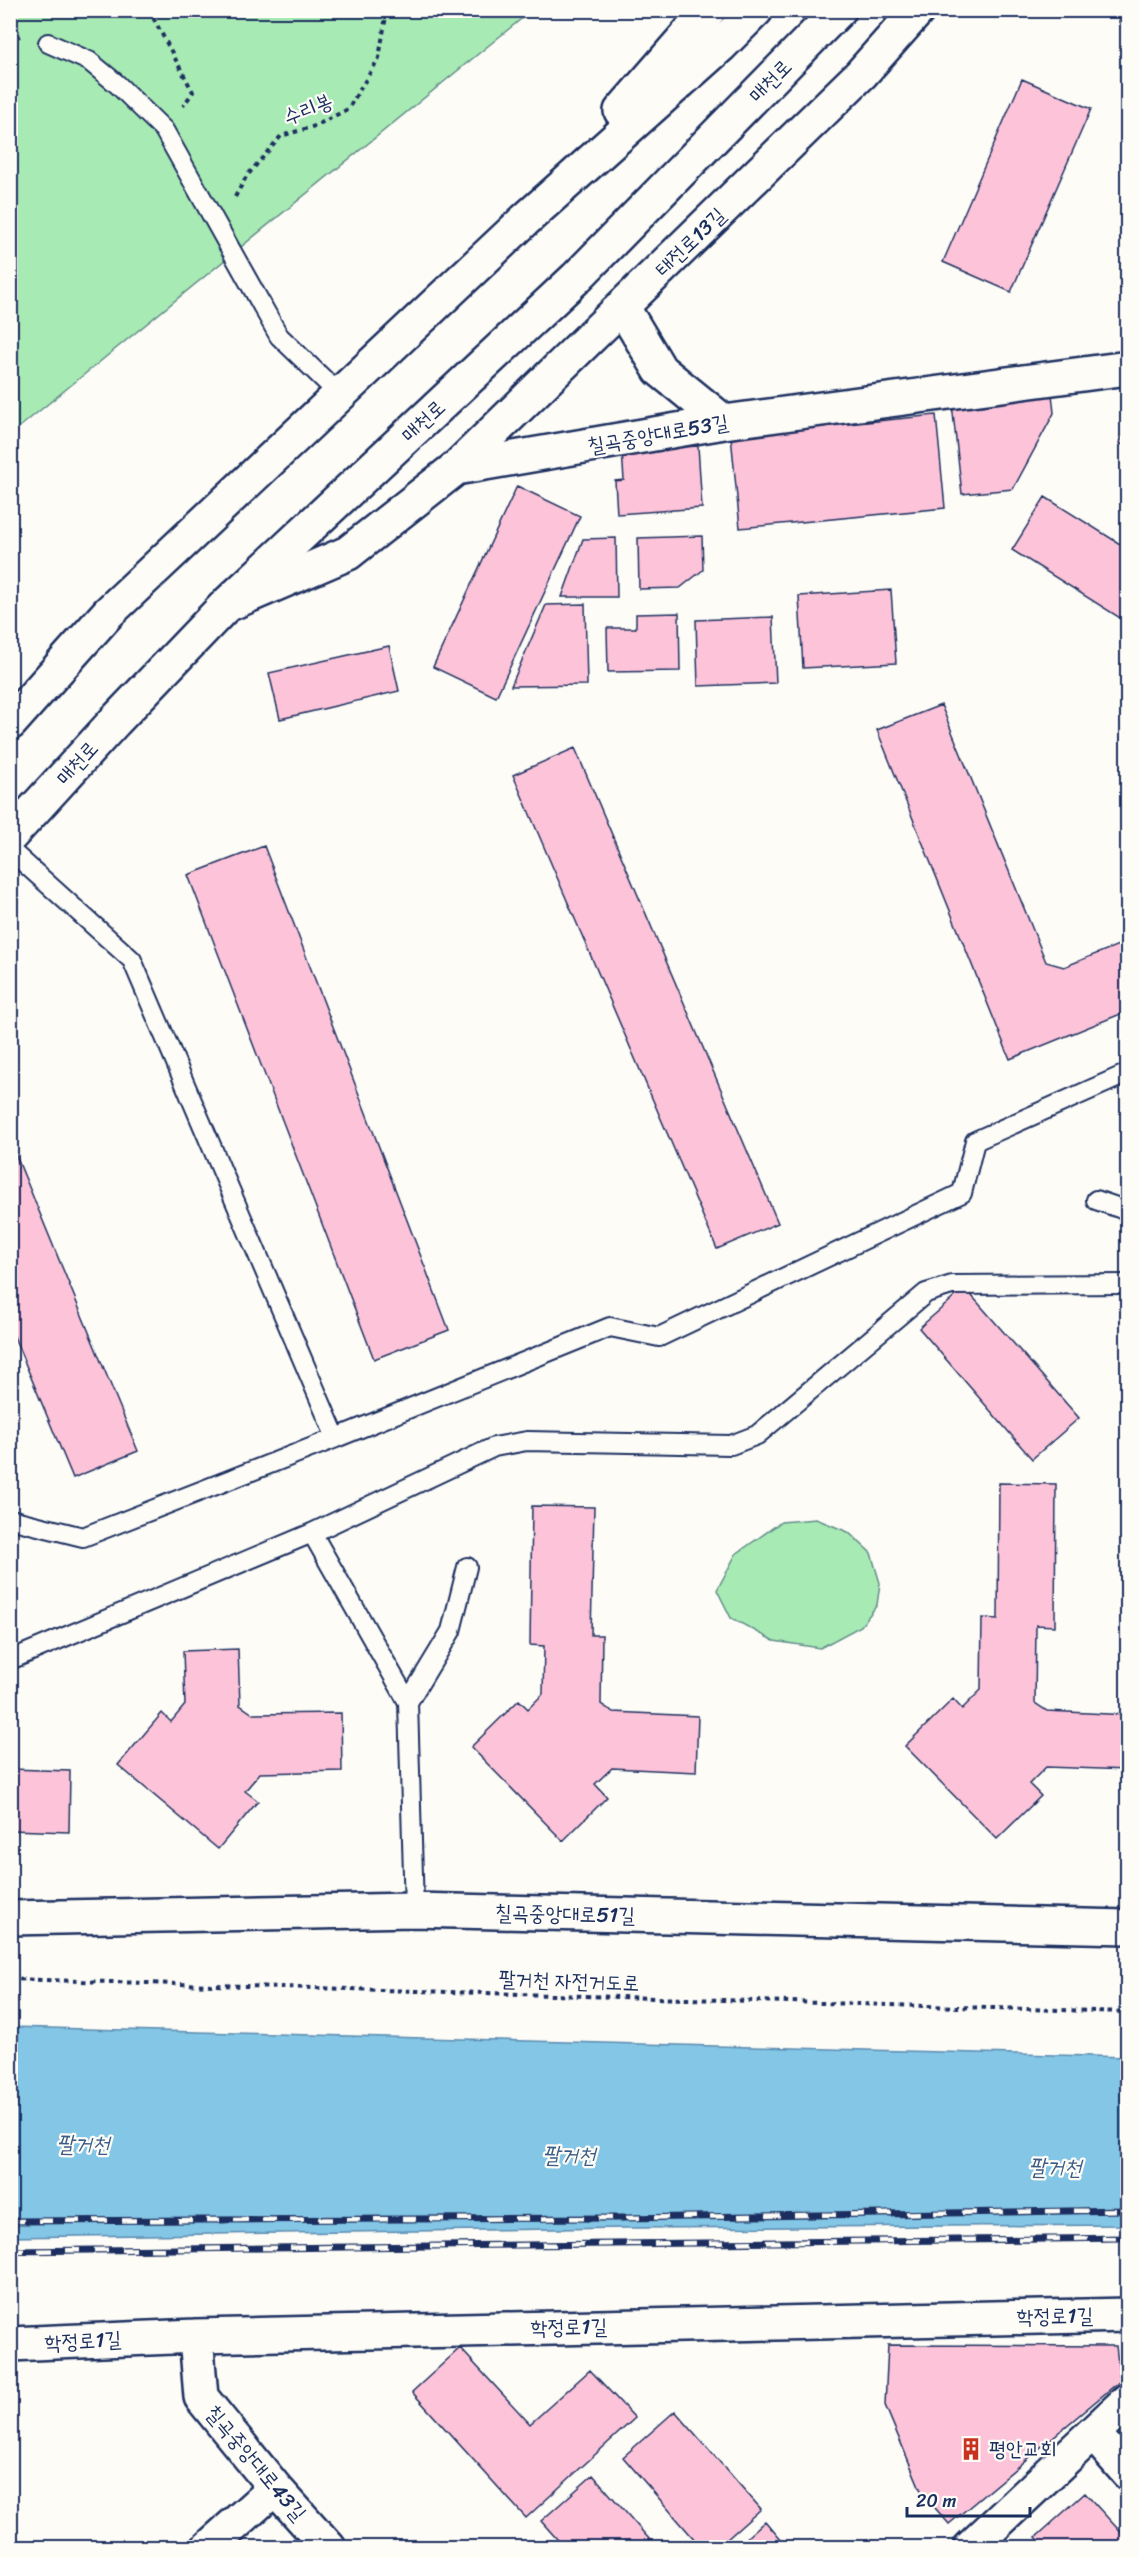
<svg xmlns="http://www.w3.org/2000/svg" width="1138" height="2558" viewBox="0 0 1138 2558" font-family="Sriracha,'Poor Story',sans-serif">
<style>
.green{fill:#a8eab4;stroke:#628c89;stroke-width:1.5}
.water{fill:#84c6e5;stroke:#5a8aaf;stroke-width:1.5}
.building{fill:#fdc4d9;stroke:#1b2f5e;stroke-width:1.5}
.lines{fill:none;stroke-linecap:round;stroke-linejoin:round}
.lane-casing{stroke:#1b2f5e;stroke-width:22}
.street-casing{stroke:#1b2f5e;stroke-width:38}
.secondary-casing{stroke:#1b2f5e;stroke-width:38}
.path{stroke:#1b2f5e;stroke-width:4;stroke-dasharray:4.5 4.5;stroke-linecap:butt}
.lane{stroke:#fdfcf7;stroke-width:18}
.street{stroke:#fdfcf7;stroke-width:33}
.secondary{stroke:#fdfcf7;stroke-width:33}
.rail-casing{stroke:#1b2f5e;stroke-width:7}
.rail{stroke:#fdfcf7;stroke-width:4.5;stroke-dasharray:14;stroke-linecap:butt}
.labels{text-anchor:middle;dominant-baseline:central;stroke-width:4.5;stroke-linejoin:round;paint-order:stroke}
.street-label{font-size:21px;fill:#1b2f5e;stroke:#fdfcf7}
.poi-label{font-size:21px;fill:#1b2f5e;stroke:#fdfcf7;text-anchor:start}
.water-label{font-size:22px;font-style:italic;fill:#3a5c86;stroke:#fdfcf7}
</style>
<rect width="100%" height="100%" fill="#fdfcf7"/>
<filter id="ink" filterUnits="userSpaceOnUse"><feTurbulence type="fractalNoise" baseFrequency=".0167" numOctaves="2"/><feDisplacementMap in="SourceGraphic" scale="12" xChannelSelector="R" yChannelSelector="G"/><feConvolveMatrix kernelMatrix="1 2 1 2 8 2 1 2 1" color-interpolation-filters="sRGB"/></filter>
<g filter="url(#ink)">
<path class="green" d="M11,11H531L11,434Z
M816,1519L848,1532L871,1553L880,1583L877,1605L861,1626L820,1648L774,1641L731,1618L717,1590L736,1554L781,1522Z"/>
<path class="water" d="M11,2027L1127,2057V2225L626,2228L11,2237Z"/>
<path class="building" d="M1124,10H1128V26L1119,22Z
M1022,79L1091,109L1011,292L943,262Z
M1052,394L1054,413L1013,489L962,494L952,404Z
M936,415L945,508L740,528L731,436Z
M1128,428V448L1119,443Z
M698,446L702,508L617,514L615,481L624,480L622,451Z
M517,486L580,516L496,697L433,667Z
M1045,497L1128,549V623L1012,550Z
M702,536L703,570L680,588L639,589L638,538Z
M616,538L617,597H562L583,539Z
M891,590L896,663L803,668L799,596Z
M585,604L587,685L511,686L546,605Z
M679,613L680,671L608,672L607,628H636V614Z
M773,617L776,683L698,686L696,620Z
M389,646L399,691L280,719L269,673Z
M941,705L1046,962L1064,967L1128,941V1011L1010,1059L877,730Z
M575,748L778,1223L717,1249L513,775Z
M264,846L449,1330L374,1359L188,875Z
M10,1141L138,1451L73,1478L10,1327Z
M965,1288L1079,1418L1032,1459L919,1328Z
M999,1483L1056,1484L1055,1626L1036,1625L1035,1703L1047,1711L1128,1715V1770L1046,1767L1029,1784L1041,1796L997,1839L905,1746L953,1699L962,1709L981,1690L982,1618L998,1619Z
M532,1506L594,1507L591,1635H602L601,1704L613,1712L698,1716L696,1772L612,1768L595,1784L607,1797L563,1841L471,1747L519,1700L528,1709L543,1694L544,1646L530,1645Z
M238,1649L240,1705L253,1714L341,1713L342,1771L260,1773L245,1791L258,1801L218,1849L118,1765L162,1713L171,1722L185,1705L183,1651Z
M10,1769L70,1771L69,1832L10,1830Z
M888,2345L1116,2346L1120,2381L949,2524L922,2493L885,2405Z
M460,2348L530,2424L590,2370L635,2418L526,2518L412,2392Z
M675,2411L761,2509L717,2548H702L623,2457Z
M593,2475L657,2548H565L541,2521Z
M1085,2493L1128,2540V2548H1045L1036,2537Z
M765,2521L788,2548H735Z"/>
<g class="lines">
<g class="lane-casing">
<path id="lane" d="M48,43L89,61L117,84L164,130L279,336L340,395
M10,850L132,960L336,1438L610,1327L659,1337L962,1193L975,1141L1128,1073
M1096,1200L1128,1211
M10,1519L83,1537L336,1438
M312,1533L408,1702L414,1910
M10,1660L312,1533L494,1447L527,1441L731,1445L757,1435L926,1293L952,1285L1128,1284
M408,1702L451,1631L467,1567"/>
</g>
<g class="street-casing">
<path id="street" d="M623,308L660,370L724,422
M229,604L348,553L456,468L724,422L1128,368
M10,1918L414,1910L1128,1927
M196,2336L201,2397L275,2488L329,2548
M10,2344L196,2336L1128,2315
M1094,2434L1128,2473
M208,2548L275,2488
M970,2548L1128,2400"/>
</g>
<g class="secondary-casing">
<path id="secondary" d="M621,111L709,10
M456,468L861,74L918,10
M10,723L109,612L525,220L720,46L756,10
M10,836L115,721L226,605L576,278L839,10"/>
</g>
<path class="path" d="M149,10L193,92L183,106
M10,40L20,36
M235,197L246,177L281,136L315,126L348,109L379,58L387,10
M10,1979L1128,2012"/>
<use href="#lane" class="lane"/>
<use href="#street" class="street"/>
<use href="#secondary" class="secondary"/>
<g class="rail-casing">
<path id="rail" d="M10,2221L623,2218L1128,2210
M10,2251L1128,2238"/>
</g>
<use href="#rail" class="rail"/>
</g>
</g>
<defs>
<g id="building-bare" transform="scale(1.8)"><path d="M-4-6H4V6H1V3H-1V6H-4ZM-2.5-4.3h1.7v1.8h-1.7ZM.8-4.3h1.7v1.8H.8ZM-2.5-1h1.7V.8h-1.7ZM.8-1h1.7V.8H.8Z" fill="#c8321e" stroke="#fdfcf7" stroke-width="2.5" paint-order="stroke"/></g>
</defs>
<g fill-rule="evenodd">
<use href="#building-bare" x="971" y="2449"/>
</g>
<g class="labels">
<g class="street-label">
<text transform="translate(770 81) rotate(-46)">매천로</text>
<text transform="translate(308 109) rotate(-22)">수리봉</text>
<text transform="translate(690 242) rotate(-44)">태전로13길</text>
<text transform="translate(423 421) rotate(-43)">매천로</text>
<text transform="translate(658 434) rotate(-10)">칠곡중앙대로53길</text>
<text transform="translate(77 763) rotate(-48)">매천로</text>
<text transform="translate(565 1914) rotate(1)">칠곡중앙대로51길</text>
<text transform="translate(569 1981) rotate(2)">팔거천 자전거도로</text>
<text transform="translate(1055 2316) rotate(-1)">학정로1길</text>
<text transform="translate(569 2327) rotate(-1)">학정로1길</text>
<text transform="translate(83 2341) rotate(-3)">학정로1길</text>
<text transform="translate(256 2463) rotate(50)">칠곡중앙대로43길</text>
</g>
<g class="poi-label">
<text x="989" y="2449">평안교회</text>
</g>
<g class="water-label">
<text transform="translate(83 2144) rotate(1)">팔거천</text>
<text transform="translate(569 2155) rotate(1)">팔거천</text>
<text transform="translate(1055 2167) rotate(1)">팔거천</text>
</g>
</g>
<rect width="1138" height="2558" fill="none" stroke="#fdfcf7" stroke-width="36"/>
<rect x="18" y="18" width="1102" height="2522" fill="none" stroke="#1b2f5e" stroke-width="2" filter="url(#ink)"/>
<path d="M907 2507v9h123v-9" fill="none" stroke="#1b2f5e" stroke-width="3"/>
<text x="916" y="2507" font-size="18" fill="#1b2f5e" stroke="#fdfcf7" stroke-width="4.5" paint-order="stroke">20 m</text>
</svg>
